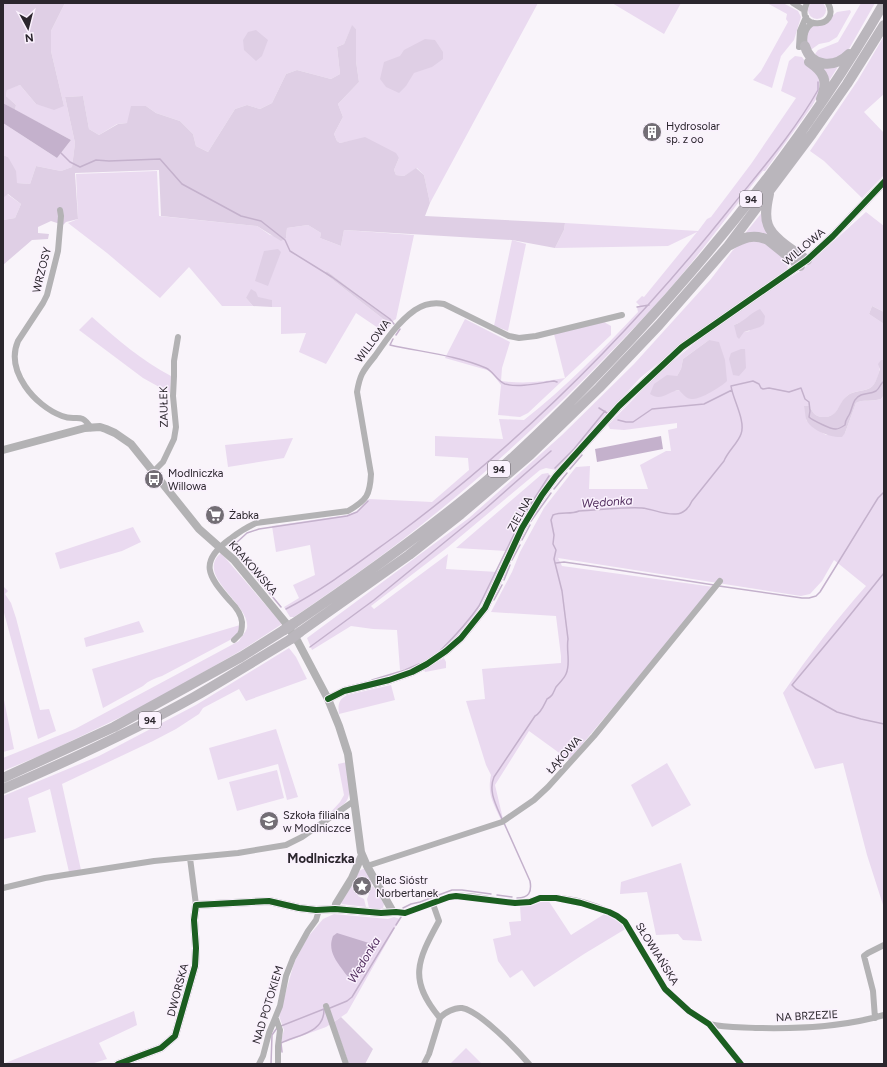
<svg xmlns="http://www.w3.org/2000/svg" width="887" height="1067" viewBox="0 0 887 1067" font-family="Figtree,sans-serif">
<style>
.green{fill:#eadaf0;fill-rule:evenodd}
.forest{fill:#dfcfe5}
.water{fill:#c4b1cc}
.lines{fill:none;stroke-linecap:round;stroke-linejoin:round}
.stream{stroke:#c4b1cc;stroke-width:1.5}
.minor{stroke:#b3b2b4;stroke-width:6}
.tertiary{stroke:#b3b2b4;stroke-width:8}
.trunk{stroke:#bab6bc;stroke-width:10}
.trunk-bridge{stroke:#bab6bc;stroke-width:10}
.cycleway-casing{stroke:#faf1fd;stroke-width:8}
.cycleway{stroke:#1b5e20;stroke-width:6}
.labels{text-anchor:middle;dominant-baseline:central;stroke-width:3;stroke-linejoin:round;paint-order:stroke}
.shield{fill:#faf1fd;stroke:#69636b;stroke-width:1}
.shield-label{font-size:10px;font-weight:bold;fill:#2b262d}
.poi-label{font-size:11px;fill:#2b262d;stroke:#faf1fd;text-anchor:start}
.street-label{font-size:11px;fill:#2b262d;stroke:#faf1fd}
.water-label{font-size:12px;font-style:italic;fill:#553262;stroke:#faf1fd}
.quarter-label{font-size:13px;font-weight:bold;fill:#2b262d;stroke:#faf1fd}
</style>
<rect width="100%" height="100%" fill="#f9f4fa"/>
<path class="green" d="M808 10a9 9 0 1 1 18 0a9 9 0 1 1-18 0Z
M65,3H538L430,203L424,175L417,168L404,176L396,175L394,170L399,158L365,138L340,143L337,141L334,134L343,117L338,104L359,82L356,61V29L352,26L344,44L337,47L340,74L331,79L297,70L286,74L272,103L260,109L247,105L235,109L208,152L196,146L193,134L180,121L156,113L146,106L127,123L117,124L99,135L89,129L83,96L65,97L75,143L72,167L61,171L36,166L30,184L16,183L8,157L3,155V123L57,158L71,140L15,110L16,105L6,96L7,89L20,85L36,104L64,106L51,51V31Z
M612,3H681L664,34Z
M767,3H783L798,11L801,17L794,40L781,56L772,88L753,80L761,71L788,22L786,19L787,14Z
M861,3H875L845,56L823,61L815,54L818,50L838,42Z
M850,10L851,12L837,37L829,42L819,44L812,49H809L807,44V34L811,27L831,17L837,12Z
M884,36V94L864,112L884,133V175L862,198L824,161L810,151L858,80Z
M795,56L802,57L807,64L814,69L820,80L819,94L812,106L765,171H763C729,214 696,260 659,301C577,390 489,474 393,547C360,572 327,594 294,617H290L284,607L299,598L293,585L315,575L310,545L276,552L272,526L347,515L357,511L369,499L432,502L469,470L468,458L435,456V436L503,439L499,419L524,420C565,388 602,350 638,312L637,307L640,306L636,302L642,296L644,297L697,232L668,246L555,248L564,230L565,223L698,231L707,219L711,217L751,164L796,98L781,91L789,61Z
M820,65H839L827,84Z
M157,171L159,216L257,226L270,235L286,238L287,228L308,225L321,233L320,238L341,246L344,230L414,235L396,319L393,321L327,271L324,273L391,325L384,332L356,313L326,364L299,352L306,333L281,334V307H272L271,300L246,298L253,306H222L189,267L160,298L107,253L68,223L78,219L76,174Z
M7,194L21,204L15,218L3,220V198Z
M764,210L770,239L743,236Z
M866,212L884,226V312L872,306L869,314L884,324V360H881C880,368 878,384 870,388C862,392 854,390 847,396C837,405 839,418 822,417C814,416 813,412 809,406L806,420L813,427L826,435L845,433L856,403C863,399 872,402 881,399L884,395V908L867,855L843,763L815,769L783,693C809,655 836,620 866,586L834,560L822,581L810,594L801,596L558,558L562,566L714,587L569,760L529,731L495,785L503,819L501,820C493,802 487,794 491,775L486,765L466,701L485,699L482,669L561,663V656L556,616L491,612L512,572L520,552L544,508L576,467L590,466L589,489H648L640,465L666,451H671L668,430L677,428V423L624,430L610,429L608,425L661,371L695,343L751,301L802,270ZM741,322L750,331L744,332L734,325ZM709,340L688,398L680,390L674,391L677,376L681,369L683,359Z
M758,239L775,248L789,262L787,269L687,340L640,378L556,470L546,468L540,470L448,547L371,606L374,609L448,554L446,569L498,572C479,610 458,651 415,667C411,669 405,669 400,670L397,630L373,629L351,626L312,650L307,638L469,518L562,435L634,364L711,279L733,250L743,242Z
M512,240L526,244L508,331L494,326Z
M92,317C117,339 142,361 171,376L170,393L143,378L79,330Z
M465,319L510,342L502,368L501,381C524,384 542,382 565,378L554,334L604,322L611,326V335L528,413L520,417L498,415L501,385L492,373L487,370L445,358Z
M293,438L284,458L228,467L225,445Z
M548,473L551,476L527,511L507,551L456,548L542,474Z
M133,527L141,542L122,551L60,569L55,553Z
M221,553L282,624L242,650L148,704L44,754L3,771V758L75,729L239,641C241,637 246,632 247,628C251,604 194,576 221,553Z
M3,586L8,591L5,594L11,603L16,618L40,710L49,709L56,731L38,739L3,609Z
M139,621L144,632L86,647L84,638Z
M240,625L237,635L230,640L162,676C155,678 148,681 143,686L103,708L92,669Z
M289,648L296,657L307,679L246,701L239,689L203,708L199,714L176,729L153,741L62,784L81,870L69,872L50,789L28,798L36,832L4,839L3,796L99,756L196,705Z
M444,658L446,662V668L425,672L424,670Z
M391,685L395,700L339,714C338,705 338,700 347,695Z
M3,695L14,749L3,752Z
M276,729L298,797L287,800L278,764L218,780L209,748Z
M347,762C348,774 354,795 344,804C339,808 333,811 328,815L340,802L344,795L338,764Z
M667,763L691,805L652,827L631,785Z
M277,770L284,798L237,811L229,782Z
M681,863L702,941L683,940L678,934L656,935L647,892L620,894L621,882Z
M363,869H365L373,883L367,888L363,887L359,889L352,884L359,871Z
M351,886L358,891V896L364,899L366,907L342,904L341,903Z
M373,886L384,904L383,908L380,909L369,908L367,899L369,894V890Z
M548,900L571,935L606,913L618,919L627,928L584,954L534,987L522,970L510,978L498,961L493,939L511,935L509,922L521,921L520,906Z
M334,914L388,919L394,917L400,919L347,1013L326,1027L280,1044L284,1030L279,1016L294,963L307,938L323,919Z
M134,1011L137,1025L99,1043L107,1059L91,1064H3Z
M466,1048L482,1064H450Z"/>
<path class="forest" d="M3,3H65L51,31V51L64,106L54,110L36,104L20,85L7,90L6,96L16,105L15,110L3,103Z
M352,25L356,29V61L359,82L338,104L343,117L334,134L337,141L340,143L365,137L396,153L399,158L394,170L396,175L404,176L416,168L424,175L430,203L425,216L565,223L564,230L555,248L512,240L344,230L341,246L320,238L321,233L308,225L287,228L286,238L281,241L257,226L161,216L159,170L75,173L78,219L66,222L63,225L51,221L38,227V233L49,234L48,239L32,240L3,265V220L15,218L21,204L8,194L3,198V155L8,157L16,171L17,183L30,184L36,166L61,171L72,167L75,143L65,97L83,96L89,129L99,135L118,124L127,123L131,106H146L156,113L180,121L193,134L196,146L208,152L235,109L247,105L260,109L272,103L286,74L297,70L331,79L340,74L337,47L344,44Z
M256,30L268,40L262,56L256,61L244,50L243,40L248,32Z
M425,39L435,40L443,52V59L432,67L414,73L406,86L399,93L386,87L380,79L384,62L400,56L404,50Z
M278,249L281,252L268,286L255,281L264,251Z
M327,271L393,321L391,325L324,273Z
M251,289L256,292L258,297L272,300V307L253,306L246,298Z
M872,306L884,312V324L869,314Z
M760,309L765,316L764,324L760,327L744,332L739,339L737,337L734,325C744,322 750,313 760,309Z
M709,340L719,342L725,360L727,381C721,387 701,399 693,399C687,400 683,394 679,390C669,391 661,402 650,394L654,384L667,375L677,376L681,369L683,359Z
M741,349H745L746,368L739,376L733,375L729,359L731,353Z
M881,360H884V395L881,399C872,402 863,399 856,403L845,433L842,437C831,438 810,430 806,419C805,415 805,410 804,406H809C813,412 814,416 822,417C839,418 837,404 847,396C854,390 863,392 870,388C876,385 878,374 880,369L878,364Z
M341,1017L373,1049L365,1064H349L334,1022Z"/>
<path class="water" d="M3,103L71,140L57,158L3,123Z
M661,436L663,449L597,462L595,449Z
M337,933L369,943L372,946L373,951L356,979L353,980C348,978 345,973 342,969C334,958 328,949 333,936Z"/>
<g class="lines">
<path class="stream" d="M61,153L70,162L80,167L96,160L109,161L160,159L182,184L241,216L261,221L285,240L290,251L332,277L390,319L394,324
M637,307L649,305
M396,335L400,329
M393,339L390,345C421,352 456,355 486,368C493,371 497,381 505,384C520,388 539,383 554,381L557,382
M599,408L607,413
M618,420L626,422H633L652,409L704,404L732,390
M555,468L574,449L605,411
M570,469L582,455
M554,489L567,473
M531,521L551,493
M522,540L530,525
M235,544L247,533L259,529L347,516L357,512L368,501
M234,550L281,607
M512,560L520,545
M556,563L564,562L599,567L714,585
M884,573L842,625L792,685L796,689L837,712L861,719L884,724
M504,580L510,565
M719,586L802,598H809L816,596L820,592L878,498L884,492
M494,600L502,585
M286,609C326,588 362,560 398,534C523,441 631,332 728,211C759,172 793,134 818,90V82
M310,647L374,600L484,510L551,451
M441,650C455,636 468,622 479,606L523,516L549,476
M372,680L405,670L419,664
M502,819C496,805 488,791 494,777L535,716C541,713 544,705 547,699C553,696 553,693 556,687C559,683 564,679 566,674C571,663 566,651 568,639L562,591L554,559L556,550L553,544L554,535L551,520L553,515C562,511 570,515 579,511C600,510 621,507 642,508C653,509 664,515 676,514C683,514 689,508 692,501L724,461C728,451 738,443 741,434C746,421 733,400 731,386L753,381L759,384L761,388L763,389L769,388L789,392L801,388L805,399L809,402L810,411L809,417C812,420 832,430 836,429C839,429 842,427 845,425C845,419 848,418 850,413C853,406 853,398 861,395C866,393 871,394 876,391C880,388 880,384 884,381
M504,823L530,881C532,892 529,898 517,898
M497,895L512,897
M403,908L411,904L420,902L452,890H462L491,894
M396,925L401,917
M330,1008L347,1001L352,997L394,928
M281,1026L324,1009
M282,1052L281,1043C297,1035 324,1033 324,1010
M271,1064L272,1035L277,1028"/>
<path class="minor" d="M793,3L804,10
M807,3C793,31 842,29 828,3
M805,46C803,37 805,27 813,23
M799,47L800,31L806,17
M60,210L61,216L58,251L47,295L43,303L18,341C5,371 35,406 62,416C77,422 80,411 91,428
M154,471L163,462L174,439L176,427L173,396L174,376V361L178,337
M234,640C236,638 238,636 240,634C242,631 242,626 242,622C241,613 236,607 230,601C208,576 198,562 230,539C239,532 245,528 256,523L348,511C367,500 370,495 371,474L357,392C358,386 359,380 362,374C365,368 370,362 375,356C386,340 398,322 415,310C424,304 434,302 444,304L509,336L519,338L536,336L622,315
M190,858L196,905
M367,866L502,822L534,800L548,787L594,736L720,581
M3,888L45,878L154,861L238,853L286,845L302,837L354,801
M433,904L439,921C417,961 408,980 440,1018
M393,912C398,912 403,914 408,912C424,908 441,897 457,896C476,894 496,902 514,903C524,904 532,900 541,898C567,895 605,906 625,922L665,989L689,1011L709,1024L741,1064
M326,1006L346,1064
M875,1018L873,991L864,956L868,953L884,945
M276,1019L280,1030L278,1046V1064
M709,1024C725,1028 742,1027 758,1028C801,1029 843,1027 884,1015
M259,1064L263,1056L269,1033L280,1006L286,976L293,958L308,931L316,920L319,910
M424,1064L429,1054L440,1018C444,1013 455,1007 462,1008C480,1011 517,1050 529,1064"/>
<path class="tertiary" d="M3,450L85,428L100,427L106,429L115,433L131,444L199,529L234,560L285,622L298,642L328,699L339,726L348,754L361,852L367,866L393,912L381,913L335,909L316,910L299,908L269,901L196,905L194,920L196,948L195,966L175,1036L161,1048L118,1064
M328,699L344,691L389,680L412,672L427,664L446,651L461,638L485,608L522,528L542,495L556,476L619,406L682,347L807,260L833,236L884,182
M335,909L336,904L352,878L362,855"/>
<path class="trunk" d="M805,46C811,68 835,68 849,54
M809,62C825,73 828,81 821,99
M769,194C767,203 764,215 768,225C772,238 796,252 807,260
M730,245C743,238 753,233 768,240L800,266
M293,624C361,578 429,530 492,476C541,433 586,387 631,339C727,236 814,125 884,3
M300,632L409,555L461,514L530,455L599,388L659,325L728,246L812,134L847,84L884,25
M3,778L114,727L241,657L284,630
M3,789C68,761 133,731 194,697C227,678 259,658 291,639"/>
<path class="trunk-bridge" d="M284,630L293,624
M291,639L300,632"/>
<g class="cycleway-casing">
<path id="cycleway" d="M328,699L344,691L389,680L412,672L427,664L446,651L461,638L485,608L522,528L542,495L556,476L619,406L682,347L807,260L833,236L884,182
M118,1064L161,1048L175,1036L195,966L196,948L194,920L196,905L269,901L299,908L316,910L335,909L381,913L396,912L405,913L449,897L456,896L515,903L530,902L540,898H556L581,903L609,912L617,916L625,922L665,989L689,1011L709,1024L741,1064"/>
</g>
<use href="#cycleway" class="cycleway"/>
</g>
<defs>
<g id="building-disc" transform="scale(1)"><circle r="9.5" fill="#736e75" stroke="#faf1fd"/><path d="M-4-6H4V6H1V3H-1V6H-4ZM-2.5-4.3h1.7v1.8h-1.7ZM.8-4.3h1.7v1.8H.8ZM-2.5-1h1.7V.8h-1.7ZM.8-1h1.7V.8H.8Z" fill="#fff"/></g>
<g id="bus-disc" transform="scale(1)"><circle r="9.5" fill="#736e75" stroke="#faf1fd"/><path d="M-5-6H5V4H4V6H2V4H-2V6H-4V4H-5ZM-3.5-4V0h7V-4ZM-3.5 1.2v1.5H-2V1.2ZM2 1.2v1.5H3.5V1.2Z" fill="#fff"/></g>
<g id="supermarket-disc" transform="scale(1)"><circle r="9.5" fill="#736e75" stroke="#faf1fd"/><path d="M-6-5.5h2.5l.6 2H6L4.5 2H-2.5L-4.4-4H-6ZM-1.5 3.2a1.3 1.3 0 1 0 .1 0ZM3 3.2a1.3 1.3 0 1 0 .1 0Z" fill="#fff"/></g>
<g id="school-disc" transform="scale(1)"><circle r="9.5" fill="#736e75" stroke="#faf1fd"/><path d="M0-5L7-2L0 1L-7-2ZM-4 1L0 2.5L4 1V4Q0 6-4 4Z" fill="#fff"/></g>
<g id="sight-disc" transform="scale(1)"><circle r="9.5" fill="#736e75" stroke="#faf1fd"/><path d="M0-6L1.8-2.2L6-1.7L2.9 1.2L3.7 5.4L0 3.3L-3.7 5.4L-2.9 1.2L-6-1.7L-1.8-2.2Z" fill="#fff"/></g>
</defs>
<g fill-rule="evenodd">
<use href="#building-disc" x="652" y="132"/>
<use href="#bus-disc" x="154" y="479"/>
<use href="#supermarket-disc" x="215" y="515"/>
<use href="#school-disc" x="269" y="821"/>
<use href="#sight-disc" x="362" y="886"/>
</g>
<g class="labels">
<g class="shield">
<rect x="740" y="191" width="22" height="16" rx="3"/>
<rect x="488" y="461" width="22" height="16" rx="3"/>
<rect x="139" y="712" width="22" height="16" rx="3"/>
</g>
<g class="shield-label">
<text x="751" y="199">94</text>
<text x="499" y="469">94</text>
<text x="150" y="720">94</text>
</g>
<g class="poi-label">
<text x="666" y="126">Hydrosolar<tspan x="666" dy="13">sp. z oo</tspan></text>
<text x="168" y="473">Modlniczka<tspan x="168" dy="13">Willowa</tspan></text>
<text x="229" y="515">Żabka</text>
<text x="283" y="815">Szkoła filialna<tspan x="283" dy="13">w Modlniczce</tspan></text>
<text x="376" y="880">Plac Sióstr<tspan x="376" dy="13">Norbertanek</tspan></text>
</g>
<g class="street-label">
<text transform="translate(804 247) rotate(-40)">WILLOWA</text>
<text transform="translate(42 270) rotate(-76)">WRZOSY</text>
<text transform="translate(373 341) rotate(-53)">WILLOWA</text>
<text transform="translate(164 407) rotate(-91)">ZAUŁEK</text>
<text transform="translate(520 514) rotate(-61)">ZIELNA</text>
<text transform="translate(253 568) rotate(49)">KRAKOWSKA</text>
<text transform="translate(564 755) rotate(-48)">ŁĄKOWA</text>
<text transform="translate(657 954) rotate(58)">SŁOWIAŃSKA</text>
<text transform="translate(178 990) rotate(-75)">DWORSKA</text>
<text transform="translate(268 1005) rotate(-73)">NAD POTOKIEM</text>
<text transform="translate(807 1016) rotate(-3)">NA BRZEZIE</text>
</g>
<g class="water-label">
<text transform="translate(607 502) rotate(-4)">Wędonka</text>
<text transform="translate(364 960) rotate(-59)">Wędonka</text>
</g>
<g class="quarter-label">
<text x="321" y="858">Modlniczka</text>
</g>
</g>
<rect width="887" height="1067" fill="none" stroke="#2b262d" stroke-width="8"/>
<g transform="translate(28 28) rotate(173)" stroke="#faf1fd" stroke-width="3" paint-order="stroke">
<path d="M0-3L7 15L0 10L-7 15Z" fill="#2b262d"/>
<text y="-6" font-size="11" font-weight="bold" text-anchor="middle" fill="#2b262d">N</text>
</g>
</svg>
